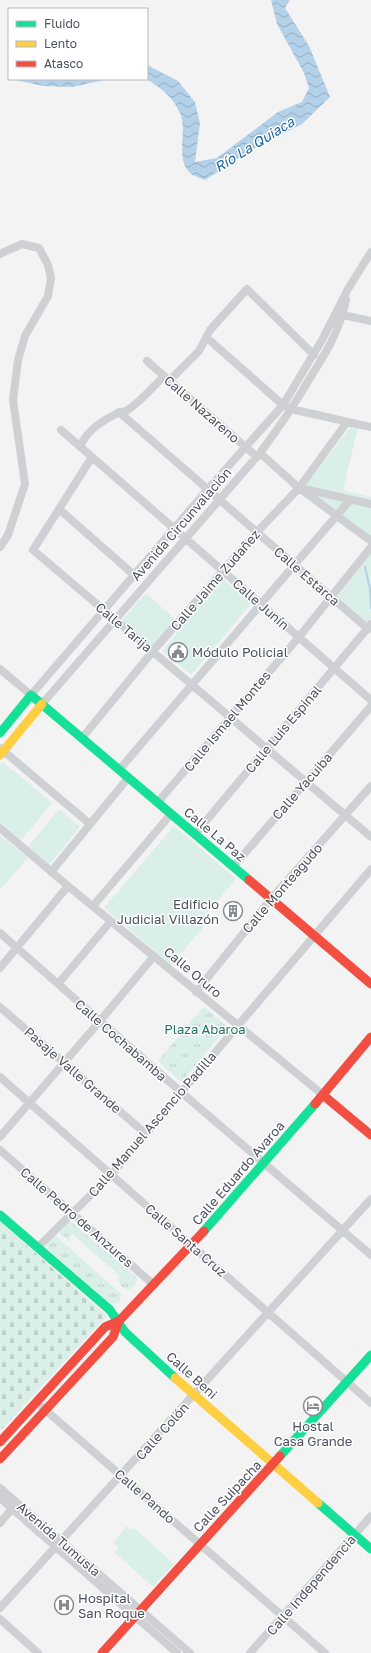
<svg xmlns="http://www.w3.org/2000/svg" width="371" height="1653" viewBox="0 0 371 1653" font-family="'Golos Text',sans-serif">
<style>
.green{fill:#daefe7}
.cemetery{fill:url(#cemetery-stones)}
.park{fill:url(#park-tufts)}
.water{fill:url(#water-waves)}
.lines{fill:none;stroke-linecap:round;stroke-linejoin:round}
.stream{stroke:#b3d1e8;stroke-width:2}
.street{stroke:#ced0d3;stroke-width:8}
.fast{stroke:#16e098;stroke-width:9}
.slow{stroke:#ffcf43;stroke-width:9}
.jam{stroke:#f24e42;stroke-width:9}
.labels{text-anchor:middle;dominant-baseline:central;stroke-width:3;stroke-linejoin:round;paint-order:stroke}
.street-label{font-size:13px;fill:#4b515d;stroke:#fff}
.poi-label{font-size:13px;fill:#4b515d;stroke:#fff;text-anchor:start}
.park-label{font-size:13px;fill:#237861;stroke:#fff}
.water-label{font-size:14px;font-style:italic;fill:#1d669e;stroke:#fff}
</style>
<defs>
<pattern id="cemetery-stones" width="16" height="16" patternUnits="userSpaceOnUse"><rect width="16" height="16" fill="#daefe7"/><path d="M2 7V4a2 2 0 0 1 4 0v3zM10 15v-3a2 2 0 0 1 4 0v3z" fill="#bdcfc9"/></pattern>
<pattern id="park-tufts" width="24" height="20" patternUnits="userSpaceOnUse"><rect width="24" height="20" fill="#daefe7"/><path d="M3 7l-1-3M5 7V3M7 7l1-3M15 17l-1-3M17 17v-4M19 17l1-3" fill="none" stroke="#bdcfc9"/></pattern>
<pattern id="water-waves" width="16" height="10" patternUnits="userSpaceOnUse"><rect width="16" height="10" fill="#b3d1e8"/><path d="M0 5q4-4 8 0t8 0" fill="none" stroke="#94acbf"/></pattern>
</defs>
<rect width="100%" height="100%" fill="#f3f3f3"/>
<path class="green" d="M352,425L358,427L343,490L371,497V537L312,494L306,485Z
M371,552V619L368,624L337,597Z
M223,579L251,604L191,675L162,651Z
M146,593L176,620L152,647L122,620Z
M3,762L52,803L21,840L0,822V765Z
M59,809L80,827L49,865L28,847Z
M174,826L236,879L202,919L207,923L171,965L104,908Z
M0,835L28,858L0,890Z
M127,1526L131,1530L134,1528L174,1564L153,1587L115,1553L119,1548L113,1543Z"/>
<path class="cemetery" d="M0,1222L107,1316L0,1431Z"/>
<path class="park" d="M203,1007H204L228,1027L182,1081H180L158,1061Z
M69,1220L137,1278L135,1286L128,1290L122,1287L118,1281L119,1275L72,1234L69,1241L61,1234L59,1231Z
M53,1236L57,1237L120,1293L121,1297L119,1302L114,1304L109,1303L49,1250L46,1243Z"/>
<path class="water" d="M271,0H290L285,8L309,46L330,97L302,124L253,149L205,180C201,178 192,176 189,172C175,156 188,131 180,113C173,97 160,87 146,79H147V65L178,81L195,102L200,123L195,162L217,158L278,112L302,102L309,88L304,73L277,24Z
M11,79H109L72,87L43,86Z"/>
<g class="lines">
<path class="stream" d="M365,567L370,589L371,608"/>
<path class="street" d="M0,254L22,244L39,248L48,265L51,278L48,296L25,336L18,360L13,400L25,484L8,535L0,547
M343,315L371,321
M206,337L283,405L291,409L371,427
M147,361L257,457
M169,381L199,351L210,330L247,289L314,355
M119,412L368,629
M61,430L371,700
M80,446C88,430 100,422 116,414C120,412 124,412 128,410C142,400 152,388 164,376
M260,453L299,488L371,541
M92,457L33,550L371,837
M304,489L371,504
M59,509L134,575
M0,669L31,695L208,489L283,405L322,340L348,289L371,252
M42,704L260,453C278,429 295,404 310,378C327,351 339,332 346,300
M82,738L153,651L257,532L299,488L347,422
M0,748L90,824
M119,770L350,500
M158,802L299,637L371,547
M0,828L68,886L323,1095
M195,834L371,624
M233,867L371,706
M51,872L128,778
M93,906L171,814
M0,933L181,1092L371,1255
M0,968L68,886
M58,984L111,921
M196,992L271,899L371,786
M0,1007L146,1134
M0,1077L371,1403
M0,1137L100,1021L154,956
M0,1150L154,1285
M38,1247L111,1175L371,869
M42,1407L325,1653
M0,1488L190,1653
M0,1498L177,1653
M0,1523L15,1505
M0,1608L371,1199
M0,1619L38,1653
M250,1653L371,1516"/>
<path class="fast" d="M0,733L31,695L249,880
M0,1215L110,1310L125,1332L175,1378
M204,1231L315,1104
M280,1456L371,1355
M318,1503L371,1549"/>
<path class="slow" d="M0,755L42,704
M175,1378L318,1503"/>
<path class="jam" d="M249,880L371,984
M323,1095L371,1135
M315,1104L371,1037
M0,1442L105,1327L119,1321L204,1231
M0,1459L113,1337L119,1321
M102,1653L280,1456"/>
</g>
<defs>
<g id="civic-ring" transform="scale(1)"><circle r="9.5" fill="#fff" stroke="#868a92" stroke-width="1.5"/><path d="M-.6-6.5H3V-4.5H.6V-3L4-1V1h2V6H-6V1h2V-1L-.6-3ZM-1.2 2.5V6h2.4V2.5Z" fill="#868a92"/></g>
<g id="building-ring" transform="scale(1)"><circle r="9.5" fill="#fff" stroke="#868a92" stroke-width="1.5"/><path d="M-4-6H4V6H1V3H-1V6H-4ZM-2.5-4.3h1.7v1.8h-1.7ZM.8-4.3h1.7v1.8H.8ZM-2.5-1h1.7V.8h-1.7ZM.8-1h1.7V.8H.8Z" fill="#868a92"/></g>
<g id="hotel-ring" transform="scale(1)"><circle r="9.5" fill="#fff" stroke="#868a92" stroke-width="1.5"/><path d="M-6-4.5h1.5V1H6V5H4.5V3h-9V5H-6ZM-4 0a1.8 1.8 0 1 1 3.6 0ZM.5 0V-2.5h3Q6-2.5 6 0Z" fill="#868a92"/></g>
<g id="hospital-ring" transform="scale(1)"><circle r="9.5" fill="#fff" stroke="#868a92" stroke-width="1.5"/><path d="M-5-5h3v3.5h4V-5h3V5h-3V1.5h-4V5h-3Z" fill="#868a92"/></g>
</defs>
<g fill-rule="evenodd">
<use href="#civic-ring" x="178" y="652"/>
<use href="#building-ring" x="233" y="911"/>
<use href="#hotel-ring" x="313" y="1406"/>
<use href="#hospital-ring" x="64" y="1605"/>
</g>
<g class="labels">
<g class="street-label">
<text transform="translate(202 409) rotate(41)">Calle Nazareno</text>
<text transform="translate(181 524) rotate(-49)">Avenida Circunvalación</text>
<text transform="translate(307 576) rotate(41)">Calle Estarca</text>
<text transform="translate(215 580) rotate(-49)">Calle Jaime Zudañez</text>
<text transform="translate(261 604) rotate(41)">Calle Junín</text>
<text transform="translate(124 627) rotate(40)">Calle Tarija</text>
<text transform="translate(227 721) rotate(-50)">Calle Ismael Montes</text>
<text transform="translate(283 729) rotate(-50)">Calle Luis Espinal</text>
<text transform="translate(302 786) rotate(-49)">Calle Yacuiba</text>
<text transform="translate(215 834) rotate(40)">Calle La Paz</text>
<text transform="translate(282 888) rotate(-49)">Calle Monteagudo</text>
<text transform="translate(193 972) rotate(40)">Calle Oruro</text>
<text transform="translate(121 1040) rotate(41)">Calle Cochabamba</text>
<text transform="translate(73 1070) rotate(41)">Pasaje Valle Grande</text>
<text transform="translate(152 1124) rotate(-49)">Calle Manuel Ascencio Padilla</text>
<text transform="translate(238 1173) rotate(-49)">Calle Eduardo Avaroa</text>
<text transform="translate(77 1217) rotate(41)">Calle Pedro de Anzures</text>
<text transform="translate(186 1240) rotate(41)">Calle Santa Cruz</text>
<text transform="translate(192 1375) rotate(42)">Calle Beni</text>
<text transform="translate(162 1431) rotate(-48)">Calle Colón</text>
<text transform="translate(145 1496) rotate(41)">Calle Pando</text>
<text transform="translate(227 1496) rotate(-47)">Calle Suipacha</text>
<text transform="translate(59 1539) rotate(41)">Avenida Tumusla</text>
<text transform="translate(311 1585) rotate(-49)">Calle Independencia</text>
</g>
<g class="poi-label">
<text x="192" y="652">Módulo Policial</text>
<text x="219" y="904" text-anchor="end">Edificio<tspan x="219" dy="15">Judicial Villazón</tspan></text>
<text x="313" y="1426" text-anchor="middle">Hostal<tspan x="313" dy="15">Casa Grande</tspan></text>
<text x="78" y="1598">Hospital<tspan x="78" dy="15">San Roque</tspan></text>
</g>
<g class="park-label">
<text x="205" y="1029">Plaza Abaroa</text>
</g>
<g class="water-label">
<text transform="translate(254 144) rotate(-32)">Río La Quiaca</text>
</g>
</g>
<rect x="8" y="8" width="140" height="72" fill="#ffffff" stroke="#b7b9be"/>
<rect x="16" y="21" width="20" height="6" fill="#16e098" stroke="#b7b9be"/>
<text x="44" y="28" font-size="12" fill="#4b515d">Fluido</text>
<rect x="16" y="41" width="20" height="6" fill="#ffcf43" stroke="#b7b9be"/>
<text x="44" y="48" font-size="12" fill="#4b515d">Lento</text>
<rect x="16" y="61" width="20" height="6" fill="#f24e42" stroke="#b7b9be"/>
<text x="44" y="68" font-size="12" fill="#4b515d">Atasco</text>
</svg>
